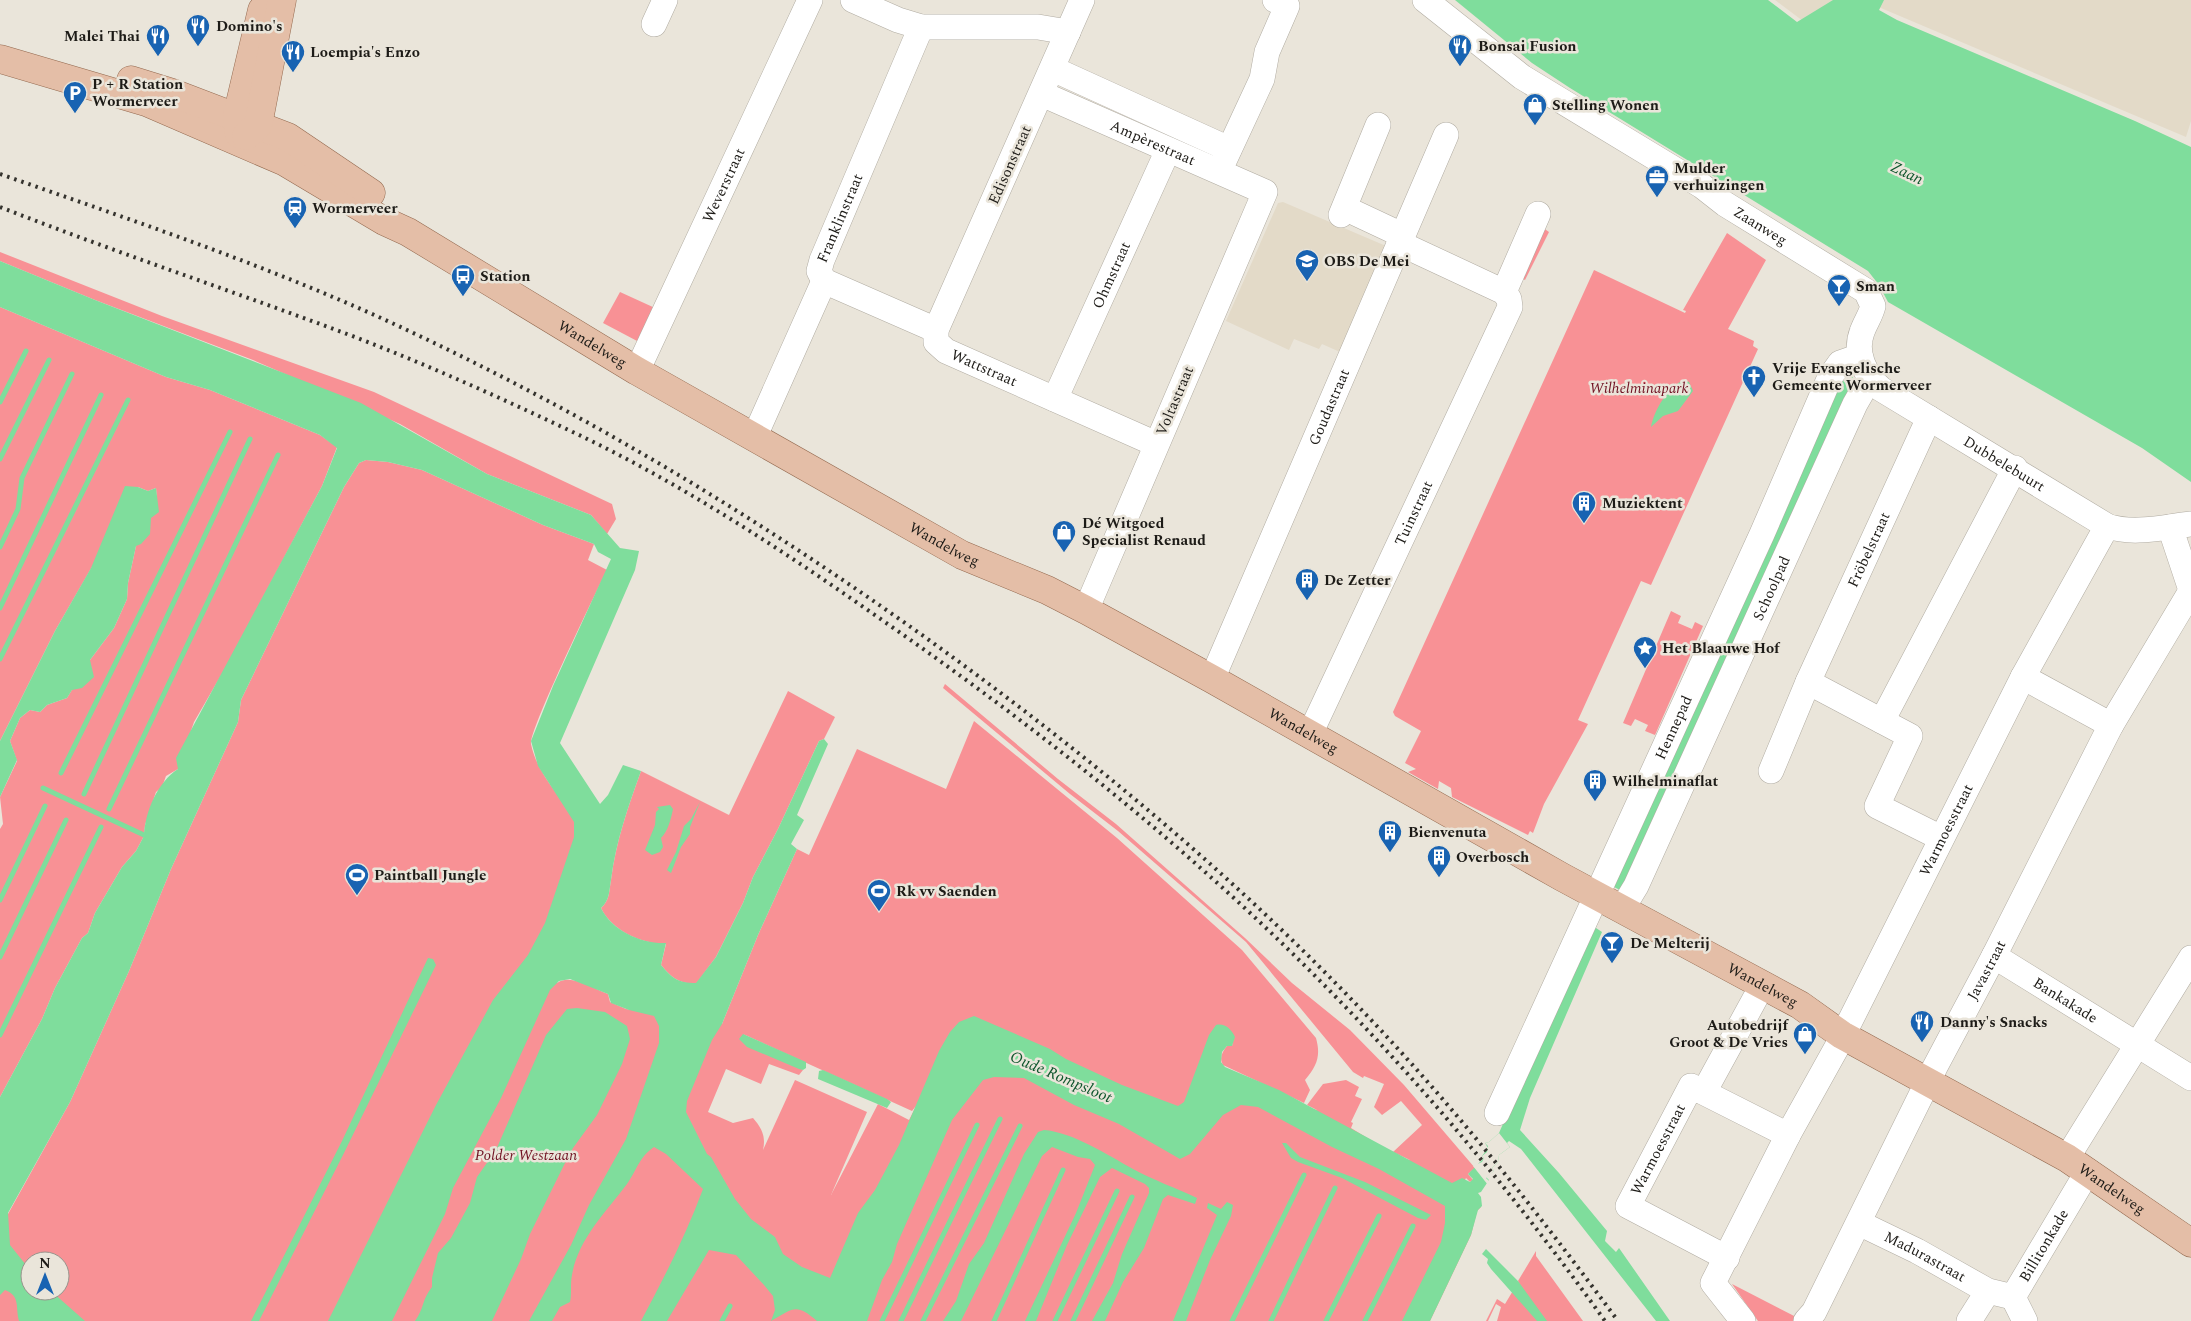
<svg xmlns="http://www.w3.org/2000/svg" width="2191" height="1321" viewBox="0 0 2191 1321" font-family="Spectral,serif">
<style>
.built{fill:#e3dac8}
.green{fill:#f89195;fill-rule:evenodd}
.water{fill:#7fdd9c}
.pier{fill:#eae5da}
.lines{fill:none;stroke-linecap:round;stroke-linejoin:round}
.stream{stroke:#7fdd9c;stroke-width:5}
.minor-casing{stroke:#b1aca2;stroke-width:26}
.major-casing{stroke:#93694f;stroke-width:29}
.minor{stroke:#fff;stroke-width:25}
.major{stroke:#e4bea7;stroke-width:28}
.rail{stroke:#35332e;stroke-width:4;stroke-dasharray:2.5 5;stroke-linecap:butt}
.labels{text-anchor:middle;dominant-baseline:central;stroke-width:5;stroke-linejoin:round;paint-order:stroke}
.poi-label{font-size:15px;font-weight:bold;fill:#1d1b17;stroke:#eae5da;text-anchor:start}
.street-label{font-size:15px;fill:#1d1b17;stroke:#eae5da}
.park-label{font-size:15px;font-style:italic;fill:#711323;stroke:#eae5da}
.water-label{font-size:16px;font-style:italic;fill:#0f562d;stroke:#eae5da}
</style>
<rect width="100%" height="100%" fill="#eae5da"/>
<path class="built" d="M1775,0H1839L1803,21Z
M1862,0H2191V121L2186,137Z
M1283,202L1386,246L1340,352L1322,344L1319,349L1294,339L1289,350L1226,321L1278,203Z"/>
<path class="green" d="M1536,223L1549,232L1525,280L1513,274Z
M1727,233L1766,260L1728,329L1754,341L1753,346L1758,349L1651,585L1641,581L1578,720L1588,724L1544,804L1533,833L1530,831L1528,835L1452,797L1451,788L1439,781L1438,789L1408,772L1416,769L1405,763L1421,731L1395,716L1393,712L1594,270L1685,313L1686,311L1683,310Z
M0,252L162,316L374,392L612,504L616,519L607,534L591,515L487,474L400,424L253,360L95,300L0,261Z
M620,292L655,308L639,342L603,323Z
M0,307L166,377L210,390L320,435L337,447L322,486L227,665L194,722L178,769L166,776L162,787L156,792L145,825L144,836L136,851L122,867L95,913L88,933L82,938L55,988L42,1019L0,1097V829L3,824L0,797L17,761L10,741L20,718L30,710L40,712L47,705L67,698L90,660L114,628L127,599L128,583L136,546L150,518L157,499L156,488L148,491L138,487L55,631L0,741Z
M366,460L388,462L422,470L543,525L594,544L588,560L607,570C596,592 529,730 531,744C537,773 560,797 578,821L557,983C571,973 594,989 608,994L610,1002L626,1009L722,1024L758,935L797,849L809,855L857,749L946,789L974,721L1117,838L1242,950L1316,1038C1321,1056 1317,1066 1305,1080L1310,1090L1304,1103L1223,1065C1219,1058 1222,1052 1227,1046H1232L1234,1037L1191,1084L1317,1110L1307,1105L1323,1084L1346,1080L1359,1087L1355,1096L1362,1099L1351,1122L1353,1123L1351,1128L1400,1158L1410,1160L1393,1152L1422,1125L1401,1101L1382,1115L1374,1107L1384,1084L1364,1076L1363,1078L1353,1072L1246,942L1118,831L1070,794L943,688L945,684L1058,779L1116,824L1245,938L1292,983L1350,1030L1404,1085L1475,1168L1468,1174L1473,1180L1470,1182L1466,1178L1465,1180L1481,1207L1477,1211L1471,1235L1430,1321H0V1197L8,1225V1214L70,1102L129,971L171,869L238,722L241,700L344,487L359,463ZM743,1034L912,1111L916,1106L909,1120L878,1104L831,1195L867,1112L795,1080L763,1150C766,1137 762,1128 753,1118L733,1123L708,1112L726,1069L761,1084L769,1064L799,1075L803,1070ZM30,1261H60V1291H30Z
M1671,611L1681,616L1678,623L1692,629L1695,622L1703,626L1655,735L1645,731L1648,725L1635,719L1631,726L1623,723Z
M788,691L835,717L824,739L819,741L778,829L753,877L743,903L716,957L696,984C678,983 672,978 661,965L666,944C642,944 612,931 601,908C610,900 609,891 611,880C616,841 628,807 641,771L729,815Z
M1536,1251V1256L1583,1321H1497L1501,1307L1496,1304L1488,1321H1486L1497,1299L1505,1304L1514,1289L1520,1285L1518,1281Z
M1732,1284L1800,1319L1797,1321H1758Z"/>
<path class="water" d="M1455,0H1768L1797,22L1833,0H1884L1879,10L1897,20L2135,121L2191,147V482L2142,448L1888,302L1879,285L1868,271L1570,88L1532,63Z
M0,261L95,300L361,403L487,474L591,515L620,548L639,551L635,570L560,743L600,804L608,795L623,765L641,771C628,807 616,841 611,880C609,891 610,900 601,908C612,931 642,944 666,943L661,965C672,978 678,983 696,983L716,957L743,903L753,877L778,829L819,741L824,739L828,744L797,815L804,820L791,844L797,849L758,935L722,1024L712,1040L687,1101L686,1112L707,1154L711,1157L735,1199L751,1219L775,1237L783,1254L802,1267L830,1278L858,1213L875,1190L899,1145L939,1051L950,1032L959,1022L974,1016L1050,1049L1066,1059L1122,1085L1178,1106L1184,1102L1209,1035L1216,1025C1225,1023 1231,1029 1235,1037L1232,1046H1227L1222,1052L1221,1062L1225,1067L1279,1090L1452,1183L1462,1178L1470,1182L1473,1179L1468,1174L1484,1158L1482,1156L1488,1148L1485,1143L1489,1142L1499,1133L1590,924L1602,932L1530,1098L1520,1130L1559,1173L1607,1231L1605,1241L1616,1252L1619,1248L1670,1321H1656L1521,1149L1509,1141L1507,1143L1510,1147L1499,1155L1498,1162L1492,1168L1494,1171L1486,1177L1489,1180L1481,1192L1478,1193L1481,1197L1482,1206L1478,1210L1471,1235L1430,1321H1402L1441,1242L1445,1223V1206L1379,1169L1332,1147L1258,1107L1241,1105L1223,1115L1190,1154L1180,1159L1119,1124L1074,1105L1024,1078L994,1077L983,1080L952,1120L897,1244L892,1262L882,1280L867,1321H817C796,1303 794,1308 771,1321L775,1310L773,1296L764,1285L736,1255L709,1250L667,1321H641C664,1278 686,1235 703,1189L666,1154L654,1147C639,1157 637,1170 627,1184C606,1212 578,1239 572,1275C570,1284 572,1293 570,1302L560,1307L552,1321H529L571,1245L589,1205L626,1139L659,1043V1026L654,1016L629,1010L611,1003L608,994L570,979L559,981L550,990L501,1098L453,1188L445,1214L392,1321H328L436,1105L493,1000L528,955L545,923L574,837V822L538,766L531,741L553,686L611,559L598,552L594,544L543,525L422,470L388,462L366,460L359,463L344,487L241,700L238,722L171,869L129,971L70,1102L8,1213L10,1245L30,1270V1291H51L85,1321H19C15,1308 21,1296 5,1290L0,1295V1097L42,1019L55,988L82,938L88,933L95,913L122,867L136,851L144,836C145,811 158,782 178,769L176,758L322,486L337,448L320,435L210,390L166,377L0,307Z
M1843,374L1853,376L1851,395L1631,878L1620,890L1612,886Z
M1684,380L1689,382L1693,391L1678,411L1663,416L1651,427C1654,410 1668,387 1684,380Z
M125,486L138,487L148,491L156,488L159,512L151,518L150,534L141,544L136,546L128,583L127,599L114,628L90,660L94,677L82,688L72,690L67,698L47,705L40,712L30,710L20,718L10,741L17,760L0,797V741L55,631L91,568Z
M700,802L690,827V834L681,847L671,873L667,870L676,852L684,826L691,819Z
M670,805L673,809C671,819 668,831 661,838L663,847L660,852L652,855L645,850L655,825L656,812L659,809L657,807Z
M428,958L433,959L436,965L344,1153L259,1321H251L342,1141Z
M577,1008L605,1012L627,1026L630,1039L622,1064L597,1115L573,1148L564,1165L530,1234L521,1259L492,1321H415C424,1309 422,1299 432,1287V1278L438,1253L451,1238L470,1203L477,1177L496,1150L546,1035L567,1009Z
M743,1034L806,1062V1068L803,1070L799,1069L747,1047L739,1039Z
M823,1070L887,1099L891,1102L887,1108L818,1079L819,1071Z
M1044,1130C1072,1132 1108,1155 1133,1169C1153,1180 1176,1188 1197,1198L1195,1204L1168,1195L1163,1199L1144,1248L1123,1282L1105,1321H1092L1113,1283L1122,1254L1149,1193V1188L1145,1184L1112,1168L1100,1177L1067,1245L1036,1321H1025L1076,1213L1095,1165L1090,1159L1078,1157L1052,1147L1042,1156L961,1321H943L956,1301L969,1264L984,1243L1024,1154L1038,1132Z
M1282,1143H1286L1300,1157L1365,1182L1431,1215L1426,1220L1418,1218L1342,1178L1298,1162L1291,1158Z
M1227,1202L1233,1205L1231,1216L1210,1260L1186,1321H1173L1217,1215L1207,1208L1208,1203L1221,1209Z
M1486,1249L1518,1281L1547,1321H1537L1491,1269L1487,1263L1488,1259L1482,1254Z"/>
<path class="pier" d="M1499,1133L1510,1147L1499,1155L1498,1162L1492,1168L1494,1171L1486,1178L1490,1182L1488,1185L1473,1166L1482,1162L1484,1158L1482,1156L1487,1152L1488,1146L1485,1143L1489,1142Z"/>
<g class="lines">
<path class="stream" d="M0,402L26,351
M0,459L49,360
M0,547L18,509L22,478L72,374
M0,608L101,395
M0,659L128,400
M61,773L230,432
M43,788L144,835
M84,794L250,439
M109,809L278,455
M0,900L45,806
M0,957L66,820
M0,1035L101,827
M722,1321L730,1306
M882,1321L977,1125
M901,1321L1000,1119
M923,1321L1020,1126
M994,1321L1063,1170
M1055,1321L1117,1191
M1073,1321L1132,1197
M1232,1321L1304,1175
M1271,1321L1335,1188
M1326,1321L1379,1216
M1365,1321L1413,1226"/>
<g class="minor-casing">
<g id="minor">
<path d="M853,0L898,20L921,27H1038L1068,32"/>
<path id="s1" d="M1082,0L936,330V342L946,351L1156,444"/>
<path id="s2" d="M1425,0L1522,77L1702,186L1725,204L1866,291L1873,306C1871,315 1865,323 1862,332C1854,353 1865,375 1881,389L2107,526C2134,535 2163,527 2191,524"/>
<path d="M654,24L665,0"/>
<path d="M1053,69L1229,149"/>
<path id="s3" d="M1042,94L1265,192L1086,610"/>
<path d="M1223,163L1262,79L1267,52L1287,6L1275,0"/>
<path d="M1353,212L1402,235"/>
<path d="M1341,215L1378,125"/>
<path id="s4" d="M824,281L819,271L822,260L921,27"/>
<path d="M824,281L936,330"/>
<path d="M1504,292L1538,214"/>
<path id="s5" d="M637,371L810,0"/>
<path id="s6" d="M1055,399L1168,150"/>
<path d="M754,438L824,281"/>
<path d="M2170,527L2191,590"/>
<path d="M2023,677L2111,725"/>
<path id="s7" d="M1212,679L1446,135"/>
<path d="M1808,682L1910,736L1877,806L1941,838"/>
<path d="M1882,721L2015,468"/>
<path id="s8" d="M1310,734L1510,307L1509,299L1504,292L1399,243"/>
<path id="s9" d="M1771,771L1808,682L1929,418"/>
<path id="s10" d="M1622,909L1636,886L1855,404L1870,378"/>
<path id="s11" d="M1994,956L2191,1078"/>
<path d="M1704,1092L1763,984"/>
<path id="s12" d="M1497,1113L1762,534L1830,377L1840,363L1860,356"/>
<path d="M2067,1158L2191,958"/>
<path id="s13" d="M1859,1223L1917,1251L1988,1291L2013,1297"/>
<path id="s14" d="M1727,1258L1628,1206L1691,1086L1788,1135"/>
<path id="s15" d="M2013,1297L2088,1171"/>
<path d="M2013,1297L2025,1321"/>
<path id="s16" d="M1743,1321L1713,1283L1788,1135L1837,1047L2023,677L2107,526"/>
<path id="s17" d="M1806,1321L1814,1312L1935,1067L1994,956L2111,725L2191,591"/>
<path d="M1969,1321L1988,1291"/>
</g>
</g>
<g class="major-casing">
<g id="major">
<path id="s18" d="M0,59L146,102L285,162L384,221L408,232L637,371L962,555L1047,590L1086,610L1212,679L1562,877L1800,1005L1842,1035L2067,1158L2191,1243"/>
<path d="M131,80L173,93L288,137L371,193"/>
<path d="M239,134L237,116L262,10"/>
<path d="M246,136L258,125L282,0"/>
</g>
</g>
<use href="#minor" class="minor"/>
<use href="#major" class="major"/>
<path class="rail" d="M0,174C137,222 275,268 407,330C594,418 761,520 929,640C1080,749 1224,867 1353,1001C1450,1101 1536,1210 1618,1321
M0,207C115,252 232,291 347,334C426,364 501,398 577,434C688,487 791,556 892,627C1048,736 1197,855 1330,991C1430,1093 1522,1205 1605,1321"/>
</g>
<defs>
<g id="restaurant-pin" transform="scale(1.25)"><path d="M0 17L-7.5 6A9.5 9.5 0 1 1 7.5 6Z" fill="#1863b2" stroke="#eae5da"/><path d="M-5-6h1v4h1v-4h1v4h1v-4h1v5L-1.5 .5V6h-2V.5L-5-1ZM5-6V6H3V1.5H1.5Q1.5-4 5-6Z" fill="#fff"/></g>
<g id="parking-pin" transform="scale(1.25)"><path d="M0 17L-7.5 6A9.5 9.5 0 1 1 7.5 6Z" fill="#1863b2" stroke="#eae5da"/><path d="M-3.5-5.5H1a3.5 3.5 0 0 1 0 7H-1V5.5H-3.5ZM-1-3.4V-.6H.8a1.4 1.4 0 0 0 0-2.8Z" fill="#fff"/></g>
<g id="shop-pin" transform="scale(1.25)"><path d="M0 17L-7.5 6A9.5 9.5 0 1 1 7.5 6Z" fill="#1863b2" stroke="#eae5da"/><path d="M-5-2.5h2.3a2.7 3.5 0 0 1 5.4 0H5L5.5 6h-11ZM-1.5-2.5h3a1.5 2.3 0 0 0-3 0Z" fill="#fff"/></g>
<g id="office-pin" transform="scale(1.25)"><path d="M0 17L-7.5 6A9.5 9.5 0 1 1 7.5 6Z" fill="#1863b2" stroke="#eae5da"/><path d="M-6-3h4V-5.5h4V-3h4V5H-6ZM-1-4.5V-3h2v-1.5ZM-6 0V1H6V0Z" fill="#fff"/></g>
<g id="station-pin" transform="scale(1.25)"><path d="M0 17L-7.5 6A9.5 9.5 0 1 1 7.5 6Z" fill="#1863b2" stroke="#eae5da"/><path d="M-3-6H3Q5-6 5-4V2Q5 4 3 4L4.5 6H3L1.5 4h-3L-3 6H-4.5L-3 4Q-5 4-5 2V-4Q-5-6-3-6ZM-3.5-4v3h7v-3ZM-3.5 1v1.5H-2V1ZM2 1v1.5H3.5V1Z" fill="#fff"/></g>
<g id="school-pin" transform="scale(1.25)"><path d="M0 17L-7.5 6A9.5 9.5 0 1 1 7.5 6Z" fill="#1863b2" stroke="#eae5da"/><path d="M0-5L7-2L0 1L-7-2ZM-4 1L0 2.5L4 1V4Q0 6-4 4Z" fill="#fff"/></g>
<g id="bus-pin" transform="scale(1.25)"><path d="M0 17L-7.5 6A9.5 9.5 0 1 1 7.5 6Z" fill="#1863b2" stroke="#eae5da"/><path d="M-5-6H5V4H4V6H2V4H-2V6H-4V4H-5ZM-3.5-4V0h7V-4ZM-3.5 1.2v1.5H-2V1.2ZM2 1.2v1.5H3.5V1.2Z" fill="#fff"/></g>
<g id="bar-pin" transform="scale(1.25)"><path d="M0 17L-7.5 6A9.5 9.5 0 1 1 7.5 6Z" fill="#1863b2" stroke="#eae5da"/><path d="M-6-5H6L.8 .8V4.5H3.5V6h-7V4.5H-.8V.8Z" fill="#fff"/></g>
<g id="church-pin" transform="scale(1.25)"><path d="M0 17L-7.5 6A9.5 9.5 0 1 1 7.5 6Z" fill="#1863b2" stroke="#eae5da"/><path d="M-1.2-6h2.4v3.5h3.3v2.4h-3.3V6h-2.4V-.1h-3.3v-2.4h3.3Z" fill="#fff"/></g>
<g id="building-pin" transform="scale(1.25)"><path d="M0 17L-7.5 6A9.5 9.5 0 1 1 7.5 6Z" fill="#1863b2" stroke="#eae5da"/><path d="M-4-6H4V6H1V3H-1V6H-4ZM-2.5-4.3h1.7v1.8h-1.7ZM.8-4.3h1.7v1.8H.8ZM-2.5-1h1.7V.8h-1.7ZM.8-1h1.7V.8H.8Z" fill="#fff"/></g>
<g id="sight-pin" transform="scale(1.25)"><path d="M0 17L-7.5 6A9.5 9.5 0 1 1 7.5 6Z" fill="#1863b2" stroke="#eae5da"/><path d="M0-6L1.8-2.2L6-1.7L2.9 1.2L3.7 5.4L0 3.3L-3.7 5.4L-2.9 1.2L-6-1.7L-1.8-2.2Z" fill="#fff"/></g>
<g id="stadium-pin" transform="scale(1.25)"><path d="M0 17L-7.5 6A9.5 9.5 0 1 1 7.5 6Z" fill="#1863b2" stroke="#eae5da"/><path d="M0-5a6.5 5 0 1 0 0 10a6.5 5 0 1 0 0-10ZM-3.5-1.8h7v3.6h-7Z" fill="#fff"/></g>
</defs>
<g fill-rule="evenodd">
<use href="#restaurant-pin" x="198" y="26"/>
<use href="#restaurant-pin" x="158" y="36"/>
<use href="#restaurant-pin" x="1460" y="46"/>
<use href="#restaurant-pin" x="293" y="52"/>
<use href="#parking-pin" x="75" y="93"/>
<use href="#shop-pin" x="1535" y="105"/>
<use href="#office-pin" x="1657" y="177"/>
<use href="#station-pin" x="295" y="208"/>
<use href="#school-pin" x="1307" y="261"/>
<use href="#bus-pin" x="463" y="276"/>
<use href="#bar-pin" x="1839" y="286"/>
<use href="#church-pin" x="1754" y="377"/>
<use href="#building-pin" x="1584" y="503"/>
<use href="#shop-pin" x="1064" y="532"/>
<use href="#building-pin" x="1307" y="580"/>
<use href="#sight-pin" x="1645" y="648"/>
<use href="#building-pin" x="1595" y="781"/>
<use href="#building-pin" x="1390" y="832"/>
<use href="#building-pin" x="1439" y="857"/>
<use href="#stadium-pin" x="357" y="875"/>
<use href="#stadium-pin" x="879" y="891"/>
<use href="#bar-pin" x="1612" y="943"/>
<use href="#restaurant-pin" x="1922" y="1022"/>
<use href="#shop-pin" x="1805" y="1034"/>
</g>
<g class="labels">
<g class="poi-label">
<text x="216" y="26">Domino's</text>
<text x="140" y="36" text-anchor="end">Malei Thai</text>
<text x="1478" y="46">Bonsai Fusion</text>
<text x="310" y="52">Loempia's Enzo</text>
<text x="92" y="84">P + R Station<tspan x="92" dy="17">Wormerveer</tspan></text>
<text x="1552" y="105">Stelling Wonen</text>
<text x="1674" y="168">Mulder<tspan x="1674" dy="17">verhuizingen</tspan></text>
<text x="312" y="208">Wormerveer</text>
<text x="1324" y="261">OBS De Mei</text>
<text x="480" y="276">Station</text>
<text x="1856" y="286">Sman</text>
<text x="1772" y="368">Vrije Evangelische<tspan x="1772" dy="17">Gemeente Wormerveer</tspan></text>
<text x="1602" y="503">Muziektent</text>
<text x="1082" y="523">Dé Witgoed<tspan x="1082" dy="17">Specialist Renaud</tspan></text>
<text x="1324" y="580">De Zetter</text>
<text x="1662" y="648">Het Blaauwe Hof</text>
<text x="1612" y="781">Wilhelminaflat</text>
<text x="1408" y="832">Bienvenuta</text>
<text x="1456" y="857">Overbosch</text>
<text x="374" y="875">Paintball Jungle</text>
<text x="896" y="891">Rk vv Saenden</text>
<text x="1630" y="943">De Melterij</text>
<text x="1940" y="1022">Danny's Snacks</text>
<text x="1788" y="1025" text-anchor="end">Autobedrijf<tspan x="1788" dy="17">Groot &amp; De Vries</tspan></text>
</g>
<g class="street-label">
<text stroke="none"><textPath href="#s3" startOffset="121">Ampèrestraat</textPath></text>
<text transform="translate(1010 165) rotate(-66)">Edisonstraat</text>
<text stroke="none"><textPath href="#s5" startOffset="205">Weverstraat</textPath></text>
<text stroke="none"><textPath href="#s4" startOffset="68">Franklinstraat</textPath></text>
<text stroke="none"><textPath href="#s2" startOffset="405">Zaanweg</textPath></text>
<text stroke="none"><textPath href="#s6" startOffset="136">Ohmstraat</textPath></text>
<text stroke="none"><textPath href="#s18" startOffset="661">Wandelweg</textPath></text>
<text stroke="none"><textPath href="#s1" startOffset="428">Wattstraat</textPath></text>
<text transform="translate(1175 401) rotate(-67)">Voltastraat</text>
<text stroke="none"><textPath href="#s7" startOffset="296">Goudastraat</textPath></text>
<text stroke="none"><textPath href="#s2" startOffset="782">Dubbelebuurt</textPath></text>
<text stroke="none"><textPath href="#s8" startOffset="244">Tuinstraat</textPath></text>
<text stroke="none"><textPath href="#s18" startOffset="1066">Wandelweg</textPath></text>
<text stroke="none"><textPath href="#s9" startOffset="242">Fröbelstraat</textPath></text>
<text stroke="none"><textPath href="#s10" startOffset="354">Schoolpad</textPath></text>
<text stroke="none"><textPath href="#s12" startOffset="424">Hennepad</textPath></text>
<text stroke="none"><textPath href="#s18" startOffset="1471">Wandelweg</textPath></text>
<text stroke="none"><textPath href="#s16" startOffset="558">Warmoesstraat</textPath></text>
<text stroke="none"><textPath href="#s17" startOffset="395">Javastraat</textPath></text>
<text stroke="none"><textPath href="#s18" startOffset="1996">Wandelweg</textPath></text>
<text stroke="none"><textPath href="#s11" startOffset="84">Bankakade</textPath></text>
<text stroke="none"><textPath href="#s14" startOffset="176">Warmoesstraat</textPath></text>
<text stroke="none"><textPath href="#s18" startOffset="2401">Wandelweg</textPath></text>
<text stroke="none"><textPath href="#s15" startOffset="60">Billitonkade</textPath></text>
<text stroke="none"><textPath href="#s13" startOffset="74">Madurastraat</textPath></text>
</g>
<g class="park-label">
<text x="1639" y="388">Wilhelminapark</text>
<text x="526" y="1155">Polder Westzaan</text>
</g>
<g class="water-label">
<text transform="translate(1907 173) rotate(25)">Zaan</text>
<text transform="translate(1061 1077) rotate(23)">Oude Rompsloot</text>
</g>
</g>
<g transform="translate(45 1276)"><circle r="24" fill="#eae5da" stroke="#98948c"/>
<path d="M0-4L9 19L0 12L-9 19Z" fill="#1863b2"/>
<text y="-8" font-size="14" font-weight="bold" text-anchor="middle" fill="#1d1b17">N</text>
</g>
</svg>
